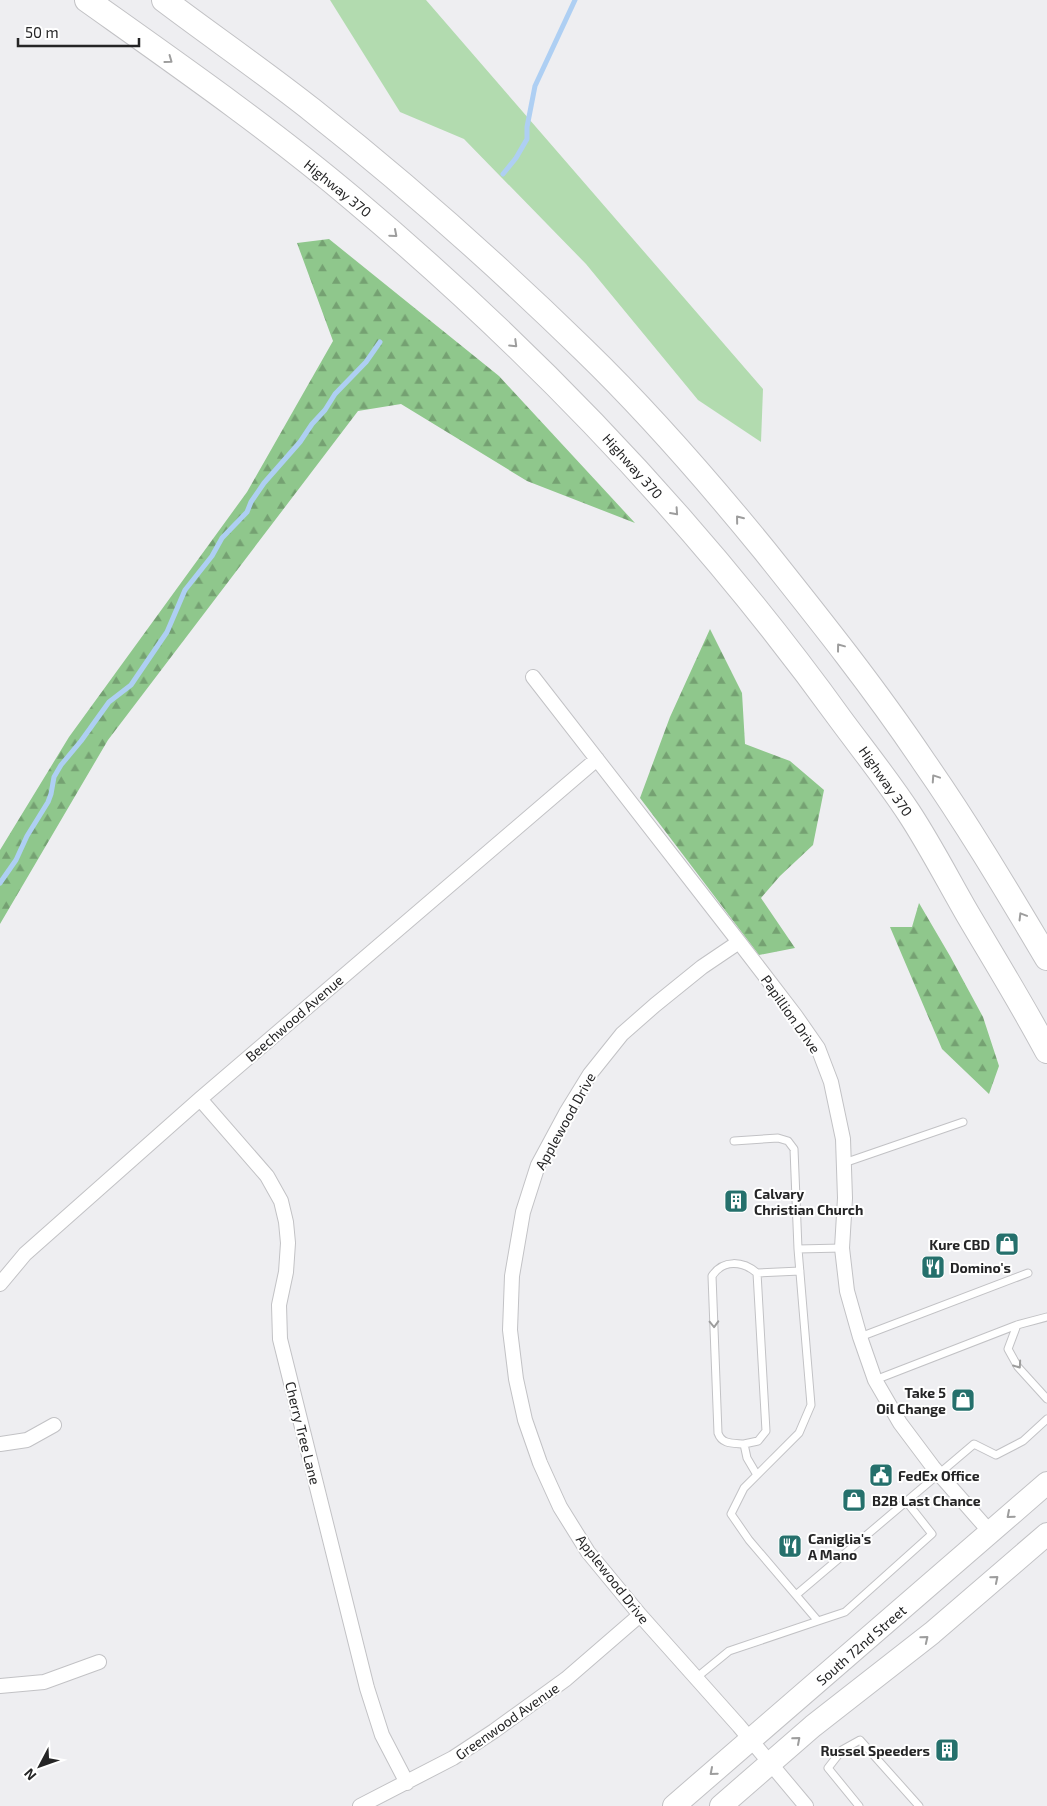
<svg xmlns="http://www.w3.org/2000/svg" width="1047" height="1806" viewBox="0 0 1047 1806" font-family="'Exo 2',sans-serif">
<style>
.grass{fill:#b2dbaf}
.forest{fill:url(#forest-firs)}
.lines{fill:none;stroke-linecap:round;stroke-linejoin:round}
.stream{stroke:#aecff3;stroke-width:5}
.service-casing{stroke:#c2c2c5;stroke-width:9}
.minor-casing{stroke:#c2c2c5;stroke-width:16}
.primary-casing{stroke:#c2c2c5;stroke-width:24}
.trunk-casing{stroke:#c2c2c5;stroke-width:26}
.service{stroke:#fff;stroke-width:7}
.minor{stroke:#fff;stroke-width:14}
.primary{stroke:#fff;stroke-width:22}
.trunk{stroke:#fff;stroke-width:24}
.oneway{stroke:#9d9d9d}
.labels{text-anchor:middle;dominant-baseline:central;stroke-width:4;stroke-linejoin:round;paint-order:stroke}
.street-label{font-size:14px;fill:#252526;stroke:#fff}
.poi-label{font-size:14px;font-weight:bold;fill:#252526;stroke:#fff;text-anchor:start}
</style>
<defs>
<pattern id="forest-firs" width="22" height="20" patternUnits="userSpaceOnUse" patternTransform="scale(1.25)"><rect width="22" height="20" fill="#8fc78c"/><path d="M5 1l3.5 6h-7zM16 11l3.5 6h-7z" fill="#75a172"/></pattern>
</defs>
<rect width="100%" height="100%" fill="#eeeef1"/>
<path class="grass" d="M330,0H426L763,389L761,442L698,400L586,264L464,139L400,112Z"/>
<path class="forest" d="M329,239L499,376L635,523L527,481L401,404L358,411L108,740L0,924V850L69,737L247,492L333,341L297,243Z
M710,629L742,693L745,744L790,761L824,790L813,845L780,876L761,898L795,948L759,955L640,798L670,717Z
M919,903L950,956L983,1017L999,1066L989,1094L942,1049L890,927H912Z"/>
<g class="lines">
<path class="stream" d="M503,174L516,158L527,139V127L535,86L575,0
M0,883L16,860L27,836L48,802L51,794L54,777L61,765L81,741L109,702L131,685L167,632L185,590L212,556L222,538L247,512L251,502L264,483L300,442L312,424L325,410L335,394L366,362L380,342"/>
<g class="service-casing">
<path id="service" d="M734,1141L778,1138L788,1141L794,1149L798,1249
M844,1163L963,1122
M1017,1325L1008,1349L1018,1367L1047,1399
M860,1337L1028,1273
M875,1380L1017,1325L1047,1317
M744,1444C734,1443 722,1445 718,1433L712,1276C723,1259 743,1261 757,1273
M757,1475L747,1458L744,1444L758,1441L766,1431L757,1273L800,1271
M796,1595L974,1444L996,1455L1023,1441L1047,1419
M818,1621L845,1612L932,1534L906,1501
M696,1678L729,1651L818,1621L749,1540L731,1514L744,1488L799,1433L811,1405L798,1249L842,1248
M859,1806L828,1768L842,1750L860,1740L919,1806"/>
</g>
<g class="minor-casing">
<path id="minor" d="M533,677L739,942L795,1015L818,1048L831,1082L843,1139L845,1198L842,1248L847,1291L860,1337L875,1380L900,1423L933,1467L990,1532
M739,942L702,967L655,1005L622,1034L590,1074L566,1113L538,1165L523,1212L512,1276L510,1330L516,1379L525,1420L540,1463L560,1507L588,1552L640,1615L739,1726L806,1806
M200,1099L267,1176L281,1201L286,1222L288,1243L286,1272L279,1305L280,1339L367,1688L382,1735L407,1783
M0,1284L25,1254L200,1099L597,759
M0,1444L27,1440L54,1425
M0,1686L44,1682L99,1662
M360,1806L453,1758L494,1731L566,1679L640,1615"/>
</g>
<g class="primary-casing">
<path id="primary" d="M674,1806L1047,1483
M721,1806L813,1726L932,1633L1047,1534"/>
</g>
<g class="trunk-casing">
<path id="trunk" d="M87,0C177,64 269,128 353,199C536,353 701,526 841,720C864,751 888,781 909,813C930,845 948,880 967,913C994,959 1022,1004 1047,1051
M164,0C213,37 264,72 312,110C407,185 498,266 584,350C649,413 708,481 765,551C820,620 875,689 924,762C968,825 1007,891 1047,958"/>
</g>
<use href="#service" class="service"/>
<use href="#minor" class="minor"/>
<use href="#primary" class="primary"/>
<use href="#trunk" class="trunk"/>
</g>
<defs><path id="oneway-chevron" d="M-2-3.5L2.5 0L-2 3.5" fill="none" stroke-width="1.6" stroke-linecap="round" stroke-linejoin="round" transform="scale(1.25)"/></defs>
<g class="oneway">
<use href="#oneway-chevron" transform="translate(169 60) rotate(36)"/>
<use href="#oneway-chevron" transform="translate(394 234) rotate(41)"/>
<use href="#oneway-chevron" transform="translate(514 344) rotate(44)"/>
<use href="#oneway-chevron" transform="translate(675 512) rotate(48)"/>
<use href="#oneway-chevron" transform="translate(739 519) rotate(-129)"/>
<use href="#oneway-chevron" transform="translate(840 647) rotate(-127)"/>
<use href="#oneway-chevron" transform="translate(935 778) rotate(-124)"/>
<use href="#oneway-chevron" transform="translate(1022 916) rotate(-121)"/>
<use href="#oneway-chevron" transform="translate(714 1324) rotate(88)"/>
<use href="#oneway-chevron" transform="translate(1018 1365) rotate(55)"/>
<use href="#oneway-chevron" transform="translate(1010 1515) rotate(139)"/>
<use href="#oneway-chevron" transform="translate(995 1579) rotate(-40)"/>
<use href="#oneway-chevron" transform="translate(925 1639) rotate(-39)"/>
<use href="#oneway-chevron" transform="translate(797 1740) rotate(-41)"/>
<use href="#oneway-chevron" transform="translate(713 1772) rotate(139)"/>
</g>
<defs>
<g id="building-square" transform="scale(1.25)"><rect x="-9" y="-9" width="18" height="18" rx="4" fill="#25706c" stroke="#fff"/><path d="M-4-6H4V6H1V3H-1V6H-4ZM-2.5-4.3h1.7v1.8h-1.7ZM.8-4.3h1.7v1.8H.8ZM-2.5-1h1.7V.8h-1.7ZM.8-1h1.7V.8H.8Z" fill="#fff"/></g>
<g id="shop-square" transform="scale(1.25)"><rect x="-9" y="-9" width="18" height="18" rx="4" fill="#25706c" stroke="#fff"/><path d="M-5-2.5h2.3a2.7 3.5 0 0 1 5.4 0H5L5.5 6h-11ZM-1.5-2.5h3a1.5 2.3 0 0 0-3 0Z" fill="#fff"/></g>
<g id="restaurant-square" transform="scale(1.25)"><rect x="-9" y="-9" width="18" height="18" rx="4" fill="#25706c" stroke="#fff"/><path d="M-5-6h1v4h1v-4h1v4h1v-4h1v5L-1.5 .5V6h-2V.5L-5-1ZM5-6V6H3V1.5H1.5Q1.5-4 5-6Z" fill="#fff"/></g>
<g id="civic-square" transform="scale(1.25)"><rect x="-9" y="-9" width="18" height="18" rx="4" fill="#25706c" stroke="#fff"/><path d="M-.6-6.5H3V-4.5H.6V-3L4-1V1h2V6H-6V1h2V-1L-.6-3ZM-1.2 2.5V6h2.4V2.5Z" fill="#fff"/></g>
</defs>
<g fill-rule="evenodd">
<use href="#building-square" x="736" y="1201"/>
<use href="#shop-square" x="1007" y="1244"/>
<use href="#restaurant-square" x="933" y="1267"/>
<use href="#shop-square" x="963" y="1400"/>
<use href="#civic-square" x="881" y="1475"/>
<use href="#shop-square" x="854" y="1500"/>
<use href="#restaurant-square" x="790" y="1546"/>
<use href="#building-square" x="947" y="1750"/>
</g>
<g class="labels">
<g class="street-label">
<text transform="translate(338 188) rotate(39)">Highway 370</text>
<text transform="translate(633 466) rotate(48)">Highway 370</text>
<text transform="translate(886 781) rotate(55)">Highway 370</text>
<text transform="translate(791 1014) rotate(55)">Papillion Drive</text>
<text transform="translate(294 1018) rotate(-41)">Beechwood Avenue</text>
<text transform="translate(565 1121) rotate(-61)">Applewood Drive</text>
<text transform="translate(303 1433) rotate(76)">Cherry Tree Lane</text>
<text transform="translate(613 1579) rotate(52)">Applewood Drive</text>
<text transform="translate(861 1645) rotate(-41)">South 72nd Street</text>
<text transform="translate(507 1721) rotate(-35)">Greenwood Avenue</text>
</g>
<g class="poi-label">
<text x="754" y="1193">Calvary<tspan x="754" dy="16">Christian Church</tspan></text>
<text x="990" y="1244" text-anchor="end">Kure CBD</text>
<text x="950" y="1267">Domino's</text>
<text x="946" y="1392" text-anchor="end">Take 5<tspan x="946" dy="16">Oil Change</tspan></text>
<text x="898" y="1475">FedEx Office</text>
<text x="872" y="1500">B2B Last Chance</text>
<text x="808" y="1538">Caniglia's<tspan x="808" dy="16">A Mano</tspan></text>
<text x="930" y="1750" text-anchor="end">Russel Speeders</text>
</g>
</g>
<g transform="translate(40 1766) rotate(229)" stroke="#ffffff" stroke-width="4" paint-order="stroke">
<path d="M0-4L9 19L0 12L-9 19Z" fill="#252526"/>
<text y="-8" font-size="14" font-weight="bold" text-anchor="middle" fill="#252526">N</text>
</g>
<path d="M18 38v8h121v-8" fill="none" stroke="#252526" stroke-width="2.5"/>
<text x="25" y="38" font-size="15" fill="#252526" stroke="#ffffff" stroke-width="4" paint-order="stroke">50 m</text>
</svg>
